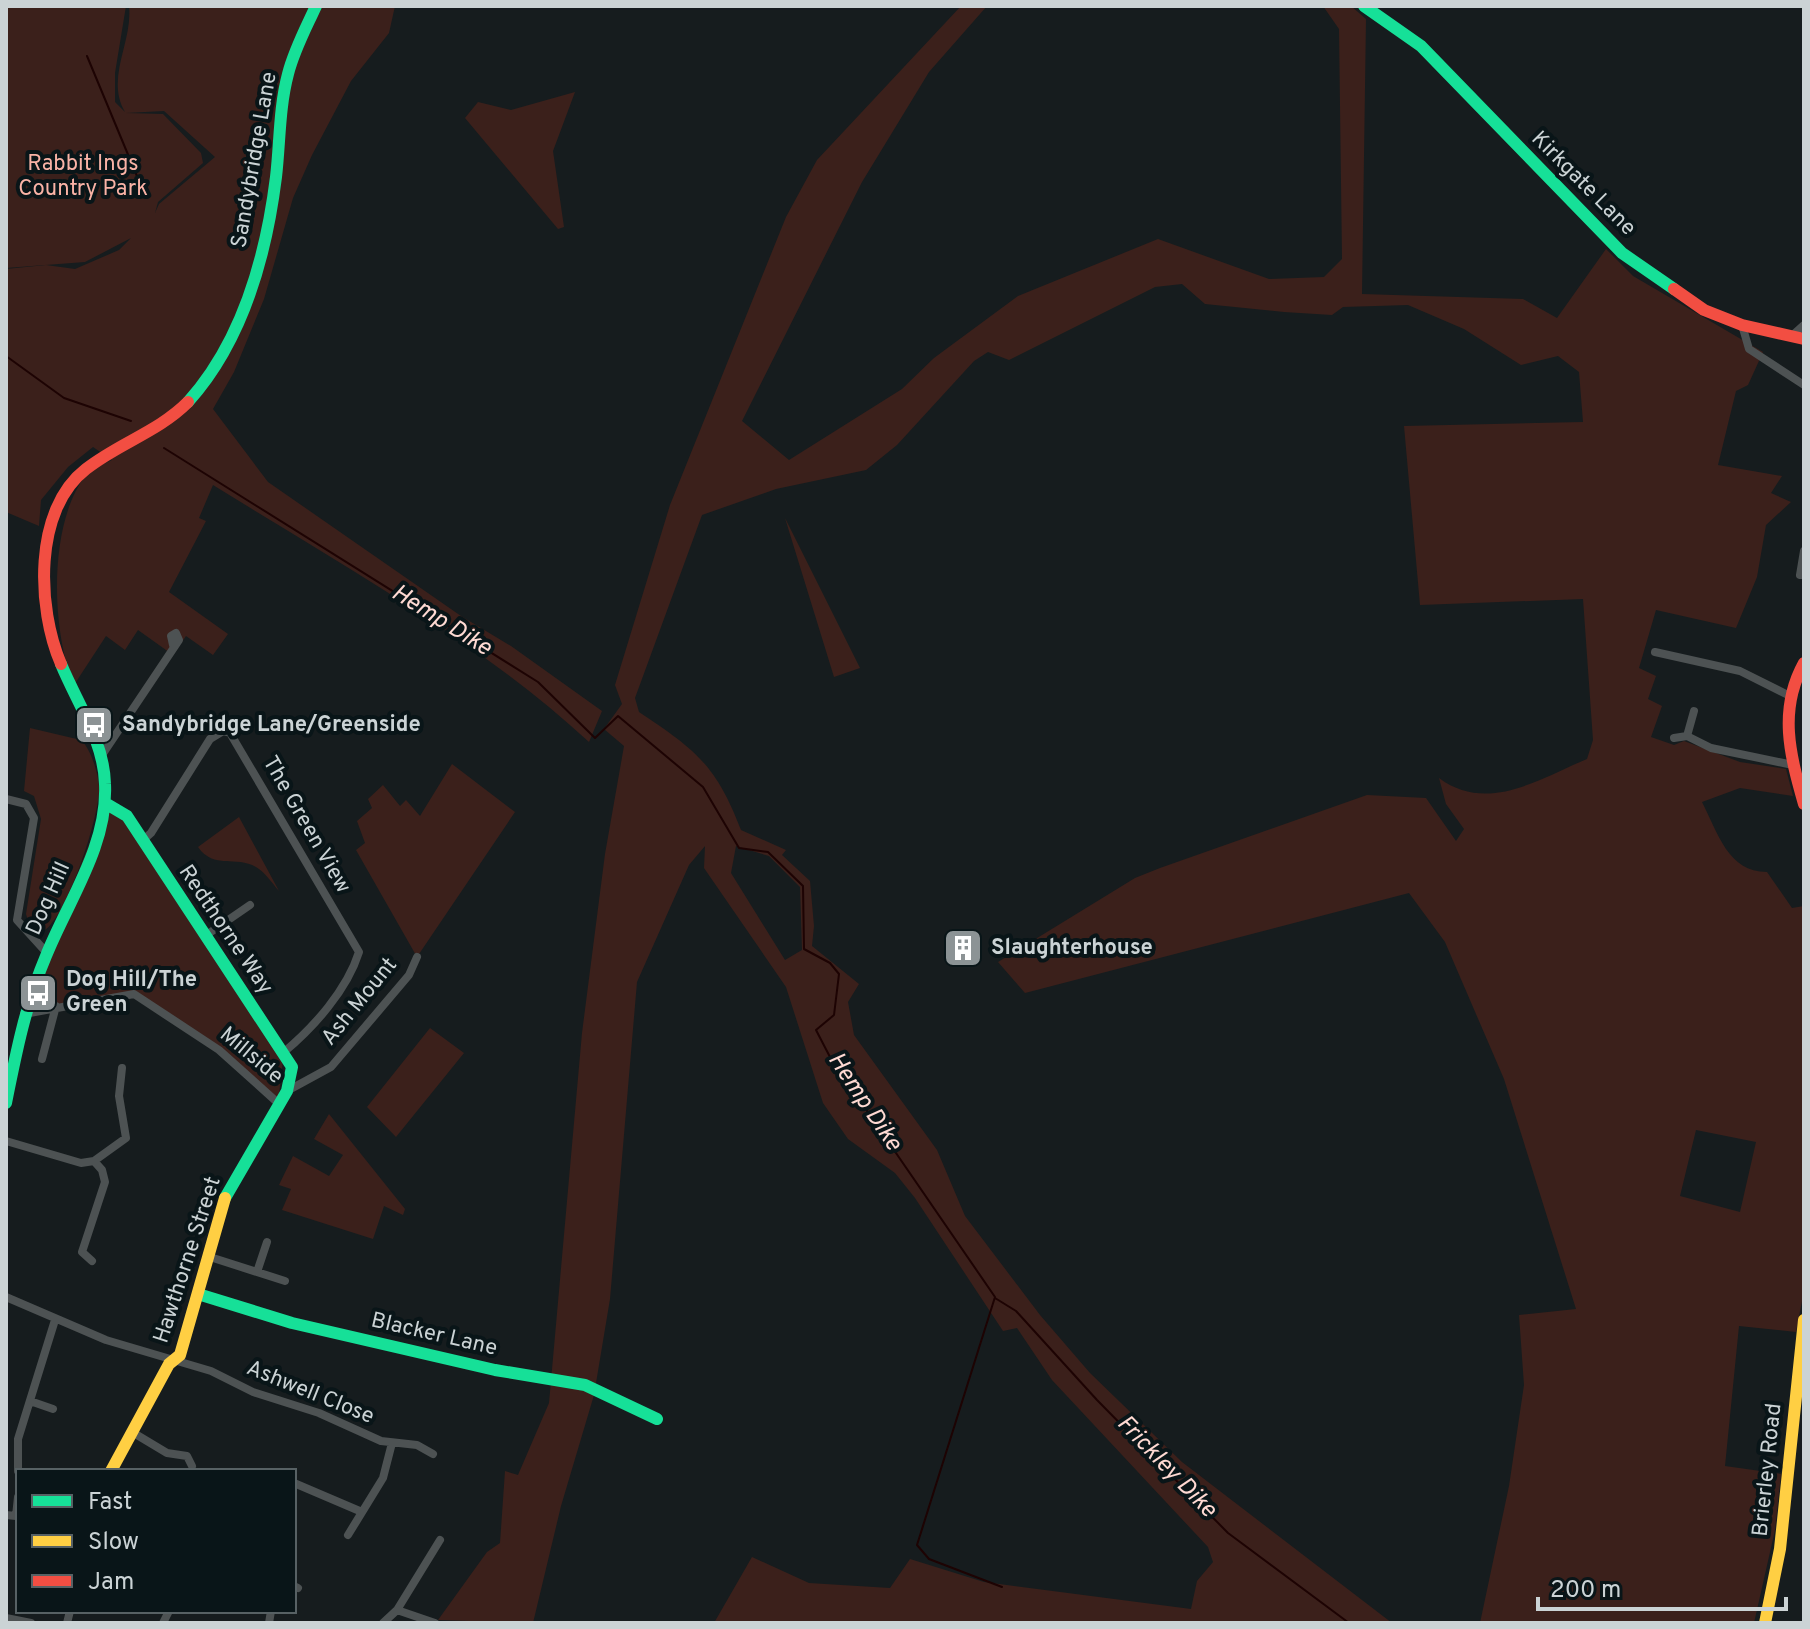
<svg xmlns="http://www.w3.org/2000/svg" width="1810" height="1629" viewBox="0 0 1810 1629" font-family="Overpass,sans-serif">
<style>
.green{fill:#3b201b;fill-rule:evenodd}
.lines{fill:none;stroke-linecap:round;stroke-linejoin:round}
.stream{stroke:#1d0303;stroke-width:2}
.street{stroke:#4d5253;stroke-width:8}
.fast{stroke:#16e098;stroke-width:12}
.slow{stroke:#ffcf43;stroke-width:12}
.jam{stroke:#f24e42;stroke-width:12}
.labels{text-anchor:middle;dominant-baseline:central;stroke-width:8;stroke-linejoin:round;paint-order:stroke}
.street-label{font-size:22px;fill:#cbd3d5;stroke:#091518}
.park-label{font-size:22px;fill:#fab3a6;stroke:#091518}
.poi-label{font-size:22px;font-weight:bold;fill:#cbd3d5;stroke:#091518;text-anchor:start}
.water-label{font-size:24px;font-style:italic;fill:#ffdad3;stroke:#091518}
</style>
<rect width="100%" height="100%" fill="#161c1e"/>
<path class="green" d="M6,6H126L115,73V102L125,112C105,78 133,42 129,6H395L389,33L351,81L312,155L293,198L264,299L234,372L213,409L268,482L461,616L511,646L602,711L589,742C477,639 342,565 213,485L199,518L206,521L169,592L228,634L213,655L186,636L173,655L138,630L125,650L106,636L74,685C51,631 48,523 86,475C92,468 104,464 112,460L93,447L68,467L41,500L39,526L6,512V269L46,265L75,269L119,250L131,238L85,262L6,268ZM164,111L215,157L159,204L155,213L158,202L203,163L201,153L163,114L126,113Z
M961,6H987L929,72L862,182L742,421L789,460L902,389L934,358L1018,296L1158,239L1269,279L1324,277L1342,259L1339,29L1323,6H1351L1366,19L1362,294L1523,299L1557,318L1606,249L1633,276L1763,352L1748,385L1736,391L1718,465L1782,476L1771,493L1791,502L1766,525L1757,577L1736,628L1656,610L1639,668L1656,676L1648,699L1662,706L1651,737L1674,745L1684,741L1740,762L1786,769L1793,796L1740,788L1702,802C1718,833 1728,872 1767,872L1792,908L1804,906V1291L1796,1332L1739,1326L1725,1466L1781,1474L1775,1530L1754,1623H1480L1509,1486L1524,1385L1519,1315L1576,1309L1504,1079L1445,942L1409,893L1025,993L998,962L1135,878L1160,868L1367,795L1426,798L1456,841L1464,829L1446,804L1439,778C1487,814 1539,779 1587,759L1593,740L1583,599L1420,605L1404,426L1583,422L1579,372L1558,356L1521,365L1464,329L1408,305L1343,307L1332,315L1284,312L1205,304L1182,284L1155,287L1009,360L988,352L974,361L897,445L866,470L776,489L702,515L635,698L639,712C696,750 716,765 741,830L786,850L782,855L810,881L814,926L812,946L859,984L848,1002L854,1035L937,1150L965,1216L1040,1315L1090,1373L1182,1462L1392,1623H714L752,1557L809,1583L890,1588L910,1559L984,1582L1191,1609L1197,1581L1213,1562L1208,1547L1052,1380L1017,1328L1003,1331L915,1198L895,1173L848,1139L823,1103L786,987L704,868L705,846L689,865L637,982L610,1299L594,1395L561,1506L533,1623L438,1620L487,1552L500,1543L505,1471L518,1475L549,1403L582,1033L605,854L624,746L604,729L622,704L615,685L670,505L786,217L817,160ZM736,846L769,856L800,887L802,950L785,960L731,873ZM1696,1130L1756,1142L1740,1212L1680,1196Z
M575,92L553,151L564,227L558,229L465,118L478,102L511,110Z
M785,518L860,668L834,677Z
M30,728L81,740C91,749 98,773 99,786C102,811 63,931 39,933L30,927L26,914L41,819L34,796L24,791Z
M452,764L515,812L417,957L356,850L365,843L357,821L372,808L368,799L383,785L400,806L406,800L420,816Z
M105,803L116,807L284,1052L278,1103L251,1077L134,994L23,1014Z
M239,817L279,891C272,883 265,872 256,867C236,855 214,870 198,847Z
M430,1028L464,1053L396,1137L367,1107Z
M329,1114L405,1209L403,1215L384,1206L373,1239L282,1210L291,1189L279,1185L293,1156L329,1176L343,1155L314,1139Z"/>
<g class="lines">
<path class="stream" d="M87,56L144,193
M6,356L64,398L131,421
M164,448L538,682L595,738L618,716L703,787L739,848L768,852L803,886L804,949L830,963L839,974L834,1015L816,1030L830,1057L995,1297L917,1545L929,1559L1002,1587
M995,1298L1016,1311L1097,1400L1228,1533L1349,1623"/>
<path class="street" d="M1742,325L1749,349L1804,385
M1794,334L1804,325
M1800,575L1804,551
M1655,652L1740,671L1788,695
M1687,736L1711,748L1793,765
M1674,738L1687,736L1694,711
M102,755L179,640L176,633L171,636L173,645
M6,799L26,804L34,818L17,920L47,953
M142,841L151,833L210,739L223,731L230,733L359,952C347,990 314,1027 284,1052
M205,936L250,905
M24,1014L134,994L219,1050L278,1103
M42,1059L56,1006
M287,1091L331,1067L409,975L417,957
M6,1141L81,1163L94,1161L126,1138L119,1096L122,1068
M210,1257L285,1281
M92,1261L82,1252L105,1182L102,1170L94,1161
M257,1272L267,1242
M6,1297L106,1340L211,1371L253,1392L319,1413L381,1441L417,1445L433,1454
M30,1401L53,1409
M132,1432L167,1453L187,1456L192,1466
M18,1471V1439L55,1320
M294,1483L362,1512
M6,1515L16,1516L18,1497
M348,1535L383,1478L392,1443
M294,1586L298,1588
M397,1610L435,1623
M6,1618L31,1623
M67,1623L70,1611
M163,1623L169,1611
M269,1623L271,1611
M383,1623L397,1610L440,1540"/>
<path class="fast" d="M1364,6L1421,46L1622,253L1674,289
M188,402C243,341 266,257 276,177C280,143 279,108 288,74C294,50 306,28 316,6
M105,803L127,816L292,1067L287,1091L225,1198
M6,1103C16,1053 26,1003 46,956C68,901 108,846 105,784C104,741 77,703 61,664
M198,1294L292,1323L495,1370L585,1385L657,1419"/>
<path class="slow" d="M111,1471L169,1364L180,1355L225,1198
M1765,1623L1780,1549L1804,1320"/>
<path class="jam" d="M1674,289L1704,310L1742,325L1804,339
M1804,663C1778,710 1790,755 1804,804
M61,664C37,608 33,510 86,469C119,443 158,432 188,402"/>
</g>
<defs>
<g id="bus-square" transform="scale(2)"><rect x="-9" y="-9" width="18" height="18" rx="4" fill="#8c9395" stroke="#091518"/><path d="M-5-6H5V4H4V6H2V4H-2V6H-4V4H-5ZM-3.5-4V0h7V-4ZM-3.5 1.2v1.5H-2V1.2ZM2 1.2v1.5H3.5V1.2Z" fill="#fff"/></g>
<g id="building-square" transform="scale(2)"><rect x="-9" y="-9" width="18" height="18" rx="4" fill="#8c9395" stroke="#091518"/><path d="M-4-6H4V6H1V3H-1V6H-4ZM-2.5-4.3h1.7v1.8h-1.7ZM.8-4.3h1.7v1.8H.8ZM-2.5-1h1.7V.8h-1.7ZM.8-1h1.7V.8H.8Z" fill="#fff"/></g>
</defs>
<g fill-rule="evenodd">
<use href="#bus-square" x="94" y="725"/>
<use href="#building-square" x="963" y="948"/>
<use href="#bus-square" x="38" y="993"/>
</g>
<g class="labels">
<g class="street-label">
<text transform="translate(255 160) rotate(-80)">Sandybridge Lane</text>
<text transform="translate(1583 184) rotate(45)">Kirkgate Lane</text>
<text transform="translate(306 825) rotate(60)">The Green View</text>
<text transform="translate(49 899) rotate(-66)">Dog Hill</text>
<text transform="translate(225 930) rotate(56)">Redthorne Way</text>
<text transform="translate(360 1002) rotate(-51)">Ash Mount</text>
<text transform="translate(251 1056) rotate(40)">Millside</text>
<text transform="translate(188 1260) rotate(-72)">Hawthorne Street</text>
<text transform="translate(434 1335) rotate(13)">Blacker Lane</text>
<text transform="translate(310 1393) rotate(22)">Ashwell Close</text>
<text transform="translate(1768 1470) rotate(-84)">Brierley Road</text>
</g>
<g class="park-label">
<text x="83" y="164">Rabbit Ings<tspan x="83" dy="25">Country Park</tspan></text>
</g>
<g class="poi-label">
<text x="122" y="725">Sandybridge Lane/Greenside</text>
<text x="991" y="948">Slaughterhouse</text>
<text x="66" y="980">Dog Hill/The<tspan x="66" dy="25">Green</tspan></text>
</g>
<g class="water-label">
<text transform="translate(441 621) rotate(32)">Hemp Dike</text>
<text transform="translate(864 1102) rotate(56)">Hemp Dike</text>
<text transform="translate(1166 1467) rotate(46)">Frickley Dike</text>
</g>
</g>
<rect width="1810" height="1629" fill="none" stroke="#cbd3d5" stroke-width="16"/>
<rect x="16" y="1469" width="280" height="144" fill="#091518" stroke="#576164" stroke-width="2"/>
<rect x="32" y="1495" width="40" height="12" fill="#16e098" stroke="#576164" stroke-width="2"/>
<text x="88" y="1509" font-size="24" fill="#cbd3d5">Fast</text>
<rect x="32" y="1535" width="40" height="12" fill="#ffcf43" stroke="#576164" stroke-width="2"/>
<text x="88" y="1549" font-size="24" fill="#cbd3d5">Slow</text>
<rect x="32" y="1575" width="40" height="12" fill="#f24e42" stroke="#576164" stroke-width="2"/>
<text x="88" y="1589" font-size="24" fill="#cbd3d5">Jam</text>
<path d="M1538 1597v12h248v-12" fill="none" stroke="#cbd3d5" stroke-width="4"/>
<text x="1550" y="1597" font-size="24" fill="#cbd3d5" stroke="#091518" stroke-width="6" paint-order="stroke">200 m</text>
</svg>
